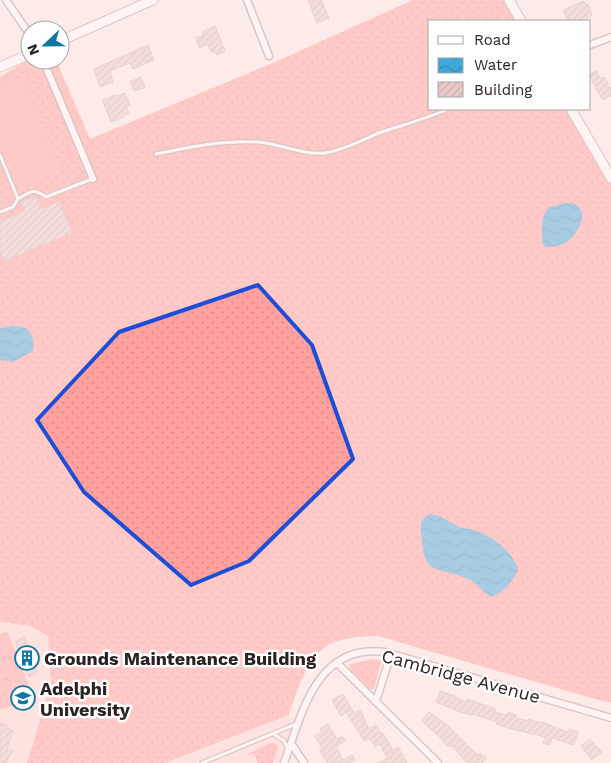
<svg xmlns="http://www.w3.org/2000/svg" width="611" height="763" viewBox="0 0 611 763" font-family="'Work Sans',sans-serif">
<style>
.built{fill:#fed8d6}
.grass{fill:url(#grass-dots)}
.park{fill:url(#park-crowns)}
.garden{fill:#ffa19e}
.water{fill:url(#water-waves)}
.building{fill:url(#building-hatch);stroke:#ceb2b0}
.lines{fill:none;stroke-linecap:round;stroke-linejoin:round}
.lane-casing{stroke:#b49997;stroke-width:5.5}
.street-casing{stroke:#b49997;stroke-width:9}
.secondary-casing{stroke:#b49997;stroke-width:11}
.lane{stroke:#fff;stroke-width:3}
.street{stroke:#fff;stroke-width:6}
.secondary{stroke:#fff;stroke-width:9}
.marked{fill:none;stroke:#1d4ed8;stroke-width:4;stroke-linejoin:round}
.labels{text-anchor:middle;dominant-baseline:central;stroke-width:5;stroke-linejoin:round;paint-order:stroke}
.poi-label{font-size:18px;font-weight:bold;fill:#2d2222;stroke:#fdfdfd;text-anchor:start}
.street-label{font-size:18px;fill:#2d2222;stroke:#fdfdfd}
</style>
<defs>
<pattern id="grass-dots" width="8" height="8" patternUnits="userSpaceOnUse" patternTransform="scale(1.25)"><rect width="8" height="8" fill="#ffa19e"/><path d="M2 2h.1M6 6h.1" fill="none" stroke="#db8a88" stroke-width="1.8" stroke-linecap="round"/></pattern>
<pattern id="park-crowns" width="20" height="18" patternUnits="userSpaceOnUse" patternTransform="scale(1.25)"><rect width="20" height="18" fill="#ffa19e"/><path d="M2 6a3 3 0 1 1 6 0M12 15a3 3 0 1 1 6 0" fill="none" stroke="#db8a88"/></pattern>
<pattern id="water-waves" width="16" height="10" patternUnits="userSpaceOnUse" patternTransform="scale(1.25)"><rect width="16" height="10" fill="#3ea7db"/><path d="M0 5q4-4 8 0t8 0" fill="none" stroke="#3488b1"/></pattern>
<pattern id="building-hatch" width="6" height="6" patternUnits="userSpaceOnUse" patternTransform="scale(1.25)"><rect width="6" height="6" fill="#e9ccca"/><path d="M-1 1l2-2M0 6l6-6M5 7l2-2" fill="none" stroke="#c8afad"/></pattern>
</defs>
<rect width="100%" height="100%" fill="#fdebe9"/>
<path class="built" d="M0,623L30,627L48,636L51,684L27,763H0Z
M289,715L299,723L284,763H166Z"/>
<path class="grass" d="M413,0H509L521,21H430V109H571L611,178V702H605L378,636C363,636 347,637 332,643C308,654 296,692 289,715L165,763H27L51,684L48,636L30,626L0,622V77L30,58V60H56L90,139L275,62Z
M372,659L382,660L374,689H370L349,668L350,664Z
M271,743H275L278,746L273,763H258L254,753L249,755L247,754Z"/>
<path class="park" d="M5,632L8,633L33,695L32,698L0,710V634Z"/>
<path class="garden" d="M23,78L60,172L19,188L0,140V87Z
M21,685L26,696L0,707V693Z"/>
<path class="water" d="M561,204C565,204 572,202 576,205C590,213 577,235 568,241C562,246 553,247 545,247C540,241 541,218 546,211C549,206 556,206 561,204Z
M13,326C30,326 35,334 33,351L13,362L0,360V328Z
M430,514C441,515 449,522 459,527C463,529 469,528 474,530C492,536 513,551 518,570C512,582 504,593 491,597C483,592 478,584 470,580C436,563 425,582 421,533C420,524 422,517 430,514Z"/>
<path class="building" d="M308,0H321L329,18L317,23Z
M584,1L585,5L588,4L592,15L583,21H568L563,10Z
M215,26L225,51L217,55L215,52H211L208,44L199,48L196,38L204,35L202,32Z
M148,45L154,60L133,69L130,63L110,71L113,82L100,87L94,69Z
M596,71L600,78L604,77L611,89V96L603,100L590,78V75Z
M141,77L145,88L134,91L130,82Z
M125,93L130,105L126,106L129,113L123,115L124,117L111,122L102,100L116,95L117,96Z
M36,196L41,209L59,201L72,233L4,261L0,251V221L25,211L21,202Z
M24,637L38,673L29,677L15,642Z
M440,691L455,696V698L467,702V699L496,709L495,712L507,715L508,712L516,715V718L527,721L528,719L541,723L542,722L568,732L569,729L578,732L574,745L552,738L550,745L543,743L545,737L512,729L496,724L497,722L472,714V715L458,711L436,702Z
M343,694L354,713L360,710L369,729L376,725L381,734L383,733L393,750L398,747L407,763H378L387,758L380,744L375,747L370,738L364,741L346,712L341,716L332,700Z
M429,712L447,725L478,755L480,753L486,758L482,763H467L451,745L449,747L443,741V740L422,721Z
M0,723L7,725L6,728L13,730L7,749L13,751L5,763L0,762Z
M328,724L337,739L342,736L345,741L336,746L343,760L352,755L355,760L350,763H327L320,751L322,749L315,736L322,732L320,729Z
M590,739L602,752L592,760L581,746Z"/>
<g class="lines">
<g class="lane-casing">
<path id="lane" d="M156,154C190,147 223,140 258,142C281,144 302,155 325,153C344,150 362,140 379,133C402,125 426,119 448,109
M0,155L18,199C32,191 33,188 46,197L92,179
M0,212L13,207L18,199
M275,735L284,741L287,747
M202,763L296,724"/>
</g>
<g class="street-casing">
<path id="street" d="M6,0L30,35
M247,0L269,56
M590,45L611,37
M43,60L93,179
M337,663L438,763
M376,701L391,654
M291,743L304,763
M284,763C302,714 316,643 385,652L611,718"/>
</g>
<g class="secondary-casing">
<path id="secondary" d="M509,0L521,21
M60,41L153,0
M0,67L30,54
M571,109L611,178"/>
</g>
<use href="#lane" class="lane"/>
<use href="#street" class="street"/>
<use href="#secondary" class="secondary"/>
</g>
<path d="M0 0H611V763H0ZM258,285L312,345L353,459L249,561L191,585L84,492L37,420L119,332Z" fill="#fdebe9" fill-opacity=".55" fill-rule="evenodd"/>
<path class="marked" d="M258,285L312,345L353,459L249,561L191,585L84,492L37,420L119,332Z"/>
<defs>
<g id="building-ring" transform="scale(1.25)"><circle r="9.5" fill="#fdfdfd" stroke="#0f76a2" stroke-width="1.5"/><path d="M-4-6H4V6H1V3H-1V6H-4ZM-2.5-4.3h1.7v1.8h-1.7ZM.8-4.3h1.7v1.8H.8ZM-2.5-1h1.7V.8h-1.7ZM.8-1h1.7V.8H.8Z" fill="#0f76a2"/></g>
<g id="university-ring" transform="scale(1.25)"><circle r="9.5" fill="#fdfdfd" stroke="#0f76a2" stroke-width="1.5"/><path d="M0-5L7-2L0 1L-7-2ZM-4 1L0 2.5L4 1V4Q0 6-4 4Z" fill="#0f76a2"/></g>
</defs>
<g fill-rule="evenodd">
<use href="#building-ring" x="27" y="658"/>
<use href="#university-ring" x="23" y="698"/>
</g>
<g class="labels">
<g class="poi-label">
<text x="44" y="658">Grounds Maintenance Building</text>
<text x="40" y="688">Adelphi<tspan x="40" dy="21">University</tspan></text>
</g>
<g class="street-label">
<text transform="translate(461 676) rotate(15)">Cambridge Avenue</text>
</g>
</g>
<rect x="428" y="20" width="162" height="90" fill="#fdfdfd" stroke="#aaa5a5"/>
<rect x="438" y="36" width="25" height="8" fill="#ffffff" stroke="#aaa5a5"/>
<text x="474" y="45" font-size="15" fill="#2d2222">Road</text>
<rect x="438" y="58" width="25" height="15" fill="url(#water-waves)" stroke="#aaa5a5"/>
<text x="474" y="70" font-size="15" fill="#2d2222">Water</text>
<rect x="438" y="82" width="25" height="15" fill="url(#building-hatch)" stroke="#aaa5a5"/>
<text x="474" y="95" font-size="15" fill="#2d2222">Building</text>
<g transform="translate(45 45) rotate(248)"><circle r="24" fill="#fdfdfd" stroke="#aaa5a5"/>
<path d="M0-4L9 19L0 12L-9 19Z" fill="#0f76a2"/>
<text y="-8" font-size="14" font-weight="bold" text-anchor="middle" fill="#2d2222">N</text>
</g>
</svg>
